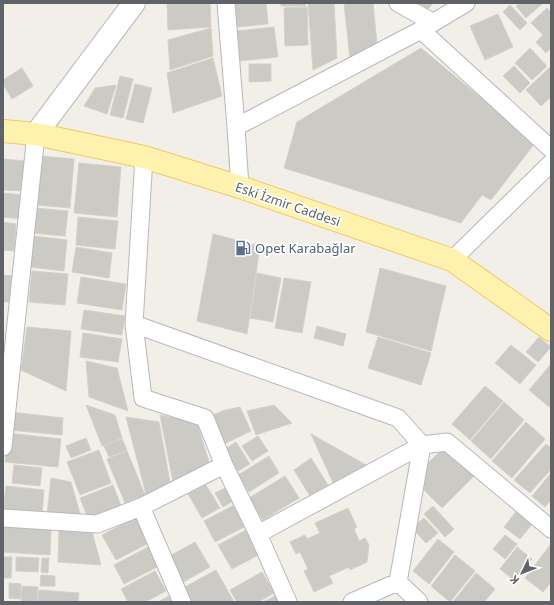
<svg xmlns="http://www.w3.org/2000/svg" width="554" height="605" viewBox="0 0 554 605" font-family="'Noto Sans',sans-serif">
<style>
.building{fill:#cccac5;stroke:#d6d1c6}
.lines{fill:none;stroke-linecap:round;stroke-linejoin:round}
.street-casing{stroke:#b5b8bc;stroke-width:19}
.secondary-casing{stroke:#b6babf;stroke-width:24}
.primary-casing{stroke:#f2c960;stroke-width:24}
.street{stroke:#fff;stroke-width:17}
.secondary{stroke:#fff;stroke-width:22}
.primary{stroke:#fff2af;stroke-width:22}
.labels{text-anchor:middle;dominant-baseline:central;stroke-width:3.5;stroke-linejoin:round;paint-order:stroke}
.street-label{font-size:13px;fill:#5f6368;stroke:#fff}
.service-label{font-size:13px;fill:#4e5e75;stroke:#fff;text-anchor:start}
</style>
<rect width="100%" height="100%" fill="#f1efe8"/>
<path class="building" d="M167,3H210L211,27L168,30Z
M251,3H266L268,24L237,27L235,4Z
M281,3H305L306,6H281Z
M308,3H334L337,58L313,70Z
M344,3H373L377,44L350,59Z
M419,3H433L428,9Z
M520,3H543L526,18L516,6Z
M510,5L527,23L520,30L503,12Z
M307,7L308,45L285,46L284,8Z
M547,8L551,13V48L546,53L536,42L543,35L531,23Z
M498,14L513,47L485,60L470,26Z
M274,27L278,57L240,61L236,31Z
M211,28L213,56L170,70L168,40Z
M421,48L535,143L491,200L482,195L461,223L284,168L297,122Z
M530,48L547,66L532,80L515,63Z
M213,58L222,96L173,113L167,73Z
M249,64H271V81L249,82Z
M514,66L530,83L520,93L503,76Z
M551,66V97L541,106L526,90Z
M22,68L33,86L12,99L3,84V80Z
M120,76L133,79L123,118L110,115Z
M135,84L152,88L143,123L126,119Z
M116,85L107,114L84,106L95,88Z
M41,156L74,159L70,208L37,205Z
M3,159L25,161L22,191L3,190Z
M79,163L121,167L117,217L74,213Z
M3,193L24,195L22,219L3,217Z
M36,208L68,211L65,236L33,233Z
M78,217L118,221L115,249L76,245Z
M3,222L16,224L14,251L3,250Z
M213,234L260,246L247,334L197,321Z
M33,236L67,240L64,271L30,267Z
M76,247L112,253L109,278L72,272Z
M380,268L446,286L431,351L366,332Z
M32,271L68,274L65,305L29,302Z
M257,273L281,278L273,322L250,318Z
M3,275L13,276L10,302H3Z
M81,277L126,284L122,310L77,303Z
M284,278L311,282L302,333L275,328Z
M84,310L125,316L122,335L81,329Z
M317,326L346,334L343,346L314,338Z
M27,327L71,331L66,391L21,370Z
M83,333L122,339L118,362L80,357Z
M378,337L431,353L421,385L368,368Z
M539,337L551,347L538,362L526,352Z
M511,345L536,365L520,384L495,363Z
M86,361L117,368L128,411L89,397Z
M551,364V405L549,407L529,390Z
M485,386L503,401L470,440L452,424Z
M504,402L524,420L491,459L471,441Z
M86,405L115,415L122,438L102,446Z
M274,405L292,423L256,435L247,411Z
M240,407L251,431L224,444L211,416L222,411Z
M11,412L63,418L62,435L9,430Z
M160,415L197,423L210,465L173,482Z
M126,417L159,422L170,482L146,494Z
M526,422L545,439L512,478L492,461Z
M8,433L61,439L58,467L5,462Z
M311,434L368,466L335,487Z
M258,436L268,451L252,461L242,446Z
M86,438L91,450L71,458L66,446Z
M122,439L127,450L109,457L104,446Z
M236,442L250,464L238,471L224,450Z
M546,444L551,448V469L530,493L514,480Z
M446,446L475,475L442,508L424,490L428,463Z
M99,450L111,483L80,495L67,462Z
M127,451L145,495L125,503L107,459Z
M269,456L279,473L249,492L238,475Z
M311,458L328,485L310,496L294,470Z
M14,465L42,468L40,486L12,483Z
M551,473V500L545,507L532,496Z
M285,476L299,498L263,520L249,498Z
M51,478L71,482L81,517L47,515Z
M113,485L121,506L88,518L80,498Z
M206,485L220,508L202,518L188,494Z
M6,486L44,490L42,517L3,513Z
M225,488L233,501L223,507L215,493Z
M234,505L246,526L215,542L204,521Z
M433,506L454,529L445,537L424,514Z
M348,508L357,527L354,529L359,541L365,538L369,545L367,562L350,570L349,567L329,576L333,583L314,592L304,571L308,569L300,552L296,554L290,542L305,535L307,539L320,533L315,523Z
M517,510L533,523L520,539L504,527Z
M136,517L149,543L116,560L102,535Z
M424,518L438,533L426,543L412,528Z
M4,526L51,530L50,555L3,552Z
M248,529L262,553L232,569L218,545Z
M59,530L92,532L101,565L58,562Z
M505,535L517,544L505,559L493,549Z
M438,539L454,552L429,584L413,571Z
M195,542L210,567L180,584L166,558Z
M551,544V582L543,592L525,578Z
M150,546L161,565L124,584L114,565Z
M517,547L532,559L515,581L500,569Z
M455,555L475,571L450,602L431,586Z
M3,557H12L11,578H3Z
M16,557L39,558L38,572L16,571Z
M42,558H49L48,573L41,572Z
M216,570L234,602H191L183,588Z
M155,571L166,591L145,602H128L121,589Z
M262,572L274,593L258,602H237L230,590Z
M476,573L495,589L484,602H453Z
M41,575L55,576V586H40Z
M9,583L21,584L20,599L9,598Z
M22,586L38,587L37,602H21Z
M39,590L79,593L78,602H38Z
M277,595L281,602H263Z
M169,596L172,602H158Z"/>
<g class="lines">
<g class="street-casing">
<path id="street" d="M226,3L236,127
M398,3L432,22
M421,30L551,149
M144,157L134,324L143,398L205,418L224,465L258,534L288,602
M240,187L236,127L421,30L466,3
M452,260L551,163
M134,324L398,418L422,445L398,582
M3,447L36,134
M141,507L182,602
M3,518L97,524L141,507L224,465
M258,534L422,445L447,442L551,529
M352,602L398,582L419,602"/>
</g>
<g class="secondary-casing">
<path id="secondary" d="M36,134L134,3"/>
</g>
<g class="primary-casing">
<path id="primary" d="M3,131L36,134L144,157L240,187L452,260L551,330"/>
</g>
<use href="#street" class="street"/>
<use href="#secondary" class="secondary"/>
<use href="#primary" class="primary"/>
</g>
<defs>
<g id="fuel-bare" transform="scale(1.2)"><path d="M-5.5-6h7V0h2V4h1.3V-2.5L3-4.5l.8-.8L6-3V5H2.5V1h-1V6h-7ZM-4.2-4.7v3.2H.2V-4.7Z" fill="#5c6f8a" stroke="#fff" stroke-width="2.5" paint-order="stroke"/></g>
</defs>
<g fill-rule="evenodd">
<use href="#fuel-bare" x="243" y="248"/>
</g>
<g class="labels">
<g class="street-label">
<text transform="translate(288 204) rotate(19)">Eski İzmir Caddesi</text>
</g>
<g class="service-label">
<text x="255" y="248">Opet Karabağlar</text>
</g>
</g>
<rect width="554" height="605" fill="none" stroke="#5f6368" stroke-width="8"/>
<g transform="translate(522 573) rotate(227)" stroke="#ffffff" stroke-width="3" paint-order="stroke">
<path d="M0-3L7 15L0 10L-7 15Z" fill="#5f6368"/>
<text y="-6" font-size="11" font-weight="bold" text-anchor="middle" fill="#5f6368">K</text>
</g>
</svg>
